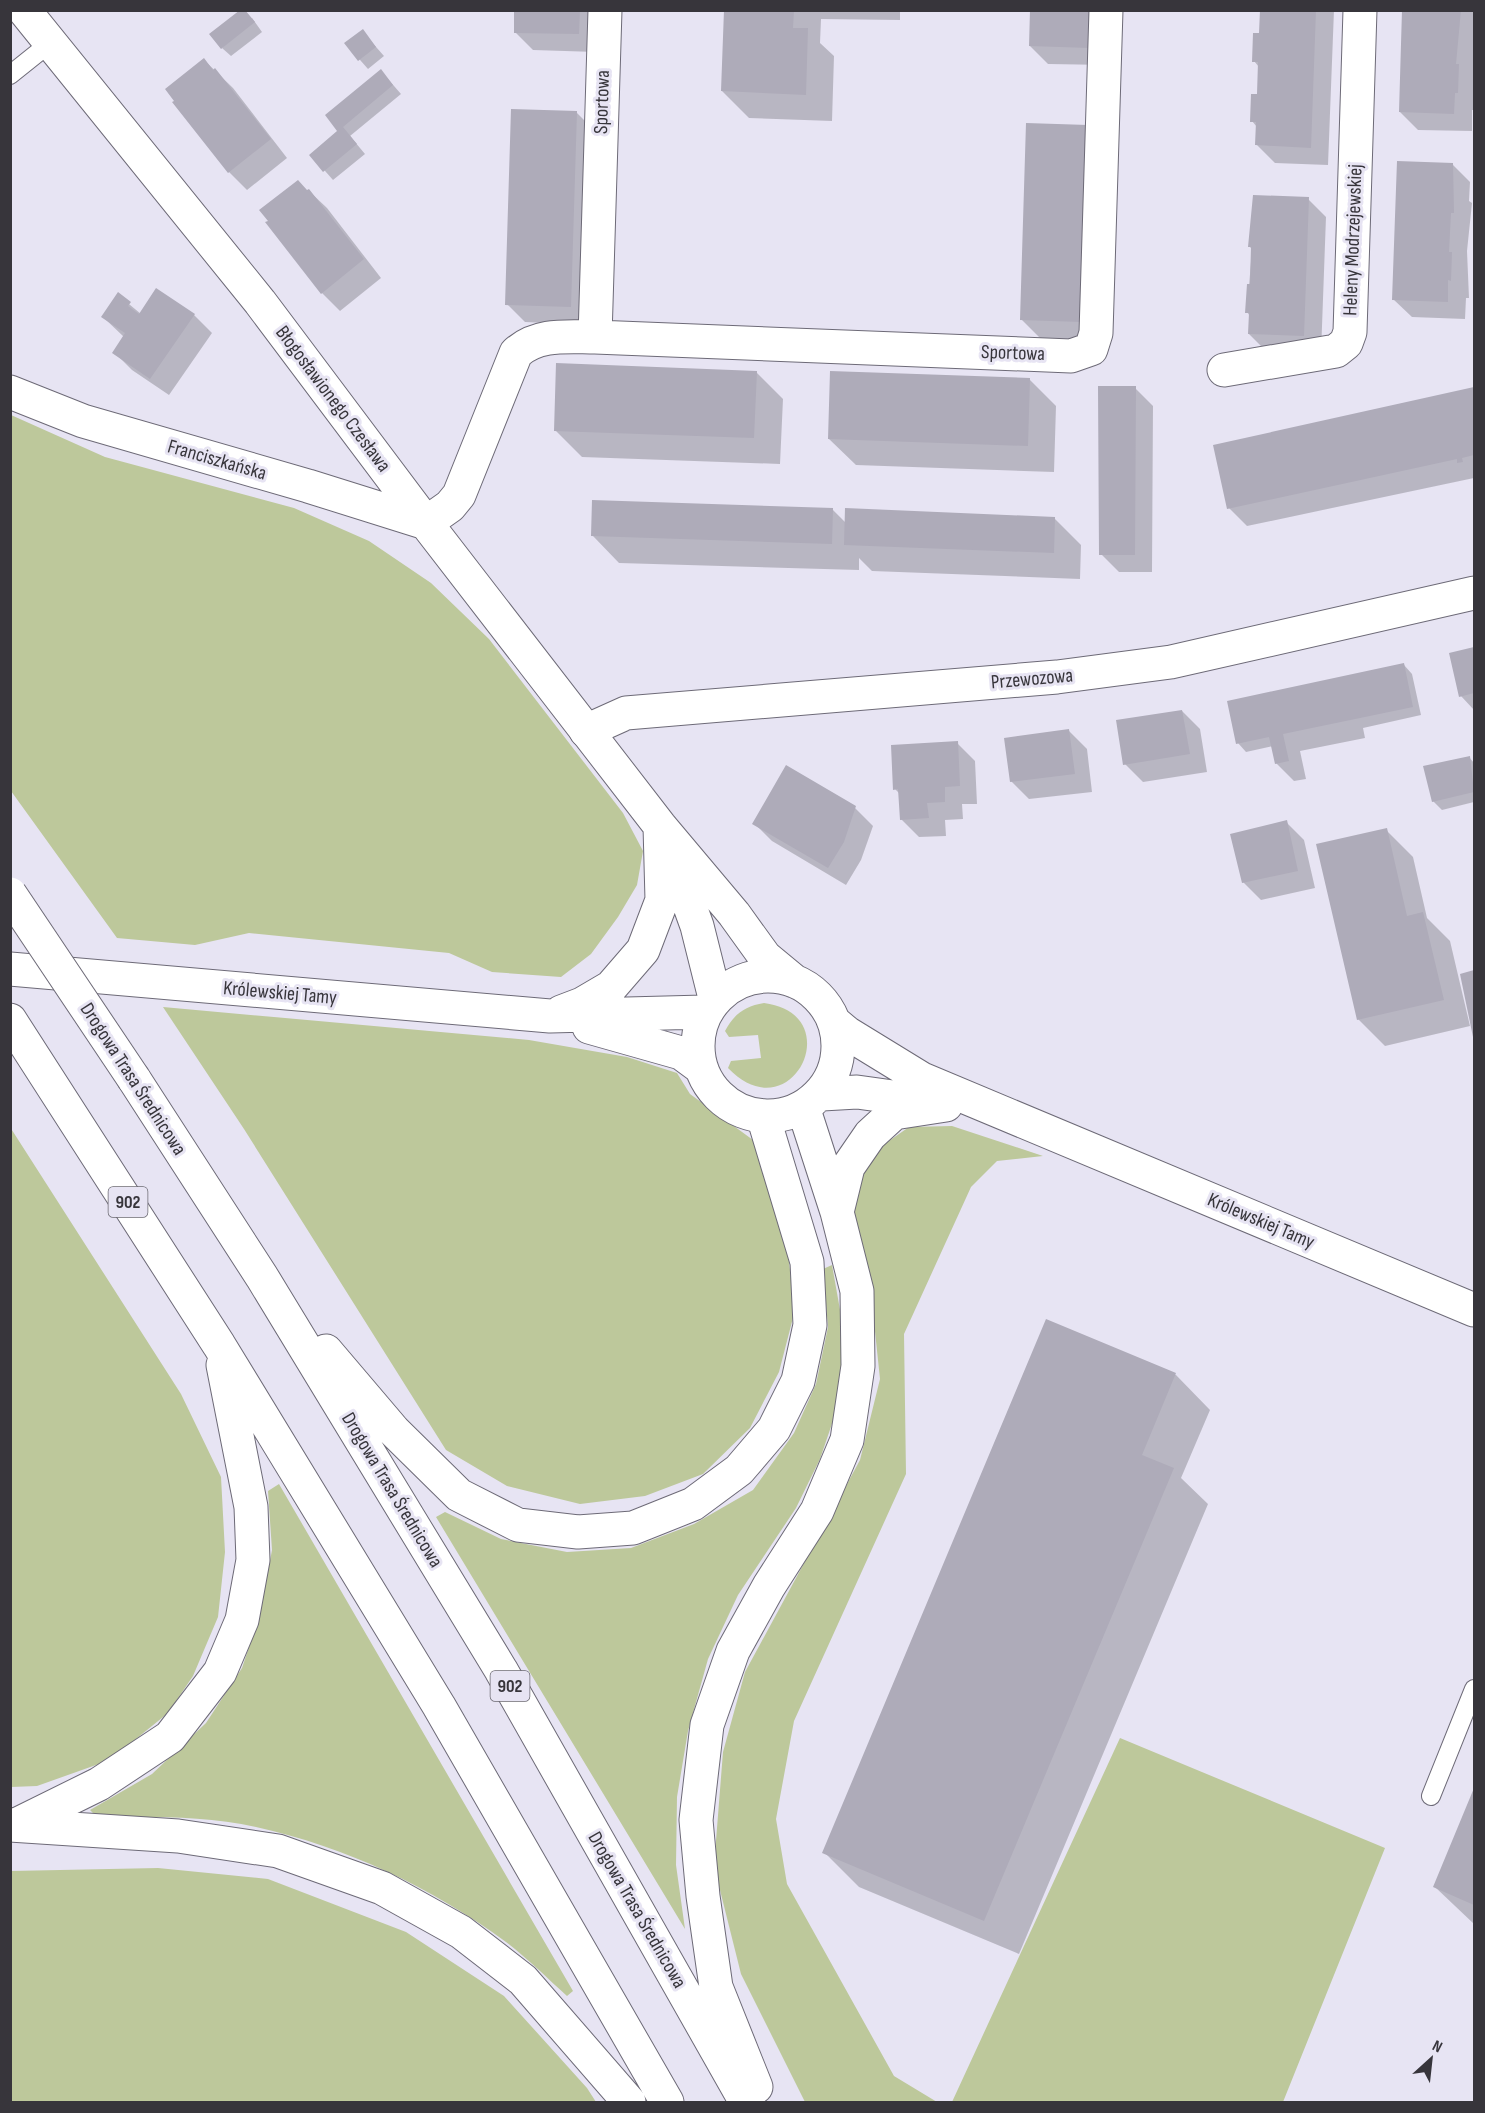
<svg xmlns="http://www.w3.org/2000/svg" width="1485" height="2113" viewBox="0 0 1485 2113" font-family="'Sofia Sans Condensed',sans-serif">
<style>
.green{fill:#bdc89b}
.shadow{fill:#0003}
.building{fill:#aeabb9}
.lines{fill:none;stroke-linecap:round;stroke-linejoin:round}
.service-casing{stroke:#6d6a77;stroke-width:20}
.minor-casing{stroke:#6d6a77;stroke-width:35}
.tertiary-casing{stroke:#6d6a77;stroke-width:35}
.primary-casing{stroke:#6d6a77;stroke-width:35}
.service{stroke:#fff;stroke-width:18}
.minor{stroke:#fff;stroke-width:33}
.tertiary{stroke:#fff;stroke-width:33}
.primary{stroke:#fff;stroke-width:33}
.primary-bridge-casing{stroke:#6d6a77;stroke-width:35;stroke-linecap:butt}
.primary-bridge{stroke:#fff;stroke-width:33}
.labels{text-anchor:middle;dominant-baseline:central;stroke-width:6;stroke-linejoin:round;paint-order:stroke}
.shield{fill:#e7e4f3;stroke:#6c6a72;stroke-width:1.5}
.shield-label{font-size:18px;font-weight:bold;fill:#37353b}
.street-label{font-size:20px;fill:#37353b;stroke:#e7e4f3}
</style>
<rect width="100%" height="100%" fill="#e7e4f3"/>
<path class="green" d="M11,415L105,457L294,508L369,541L431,583L489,639L623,813L643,851L637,885L618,917L591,954L561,977L492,972L449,953L249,933L195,945L117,938L11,791Z
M764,1003C850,1014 791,1134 728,1068L731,1061L761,1058L758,1035L729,1037L725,1031C734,1014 745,1006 764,1003Z
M163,1007L529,1040L627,1057L677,1073L690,1094L753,1140L785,1230L795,1310L779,1372L750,1428L703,1474L645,1496L580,1504L507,1486L446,1450L244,1129Z
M952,1126L1043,1156L997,1161L971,1187L904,1334L906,1474L794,1721L776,1819L787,1884L894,2076L937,2102H805L741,1974L714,1866L723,1752L745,1672L860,1460L880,1379L872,1303L849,1219L855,1177L876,1150L909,1127Z
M10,1127L181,1394L221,1477L225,1552L218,1617L193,1676L168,1713L110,1760L37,1786L11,1787Z
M832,1265L847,1349L838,1406L820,1459L796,1508L738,1595L708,1659L688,1731L677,1797L676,1865L685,1929L436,1517L445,1512L501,1539L567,1552L631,1548L694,1524L753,1490L794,1433L816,1384L828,1327L823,1269Z
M279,1484L573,1991L567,1996C547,1978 527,1958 506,1942C431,1887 346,1847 256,1827C204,1815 150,1817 97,1817L90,1810L152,1774L206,1723L242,1668L260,1614L272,1550L268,1491Z
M1120,1738L1385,1848L1283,2102H952Z
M158,1868L268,1879L406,1932L504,1996L587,2088L596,2102H11V1871Z"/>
<path class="shadow" d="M516,10H598L596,52L533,50L515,32Z
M725,10H900V20L821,19L820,43L834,56L832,121L749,118L722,91Z
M1110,10L1108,65L1048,64L1030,46Z
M1262,10H1334L1328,165L1275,163L1257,145V127L1252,121L1259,95V67L1254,61L1261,35Z
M1403,10H1474V110H1472V131L1418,130L1400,112Z
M252,18L262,32L231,56L222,48Z
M362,31L384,56L368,69L346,44Z
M204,60L233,88L287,158L247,190L229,172Z
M381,71L401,94L350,136L365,154L333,180L311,155L339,131Z
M576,112L594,130L588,325L525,322L507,304Z
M1028,125L1100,340L1040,338L1022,320Z
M1452,164L1470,182L1469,201L1472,203L1467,251L1469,298H1466L1465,319L1412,317L1393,299Z
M309,191L327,208L381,278L340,311L322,293Z
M1308,199L1326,217L1321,354L1267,352L1249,334L1250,316L1247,312L1252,249L1249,246Z
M118,295L141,314L194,315L212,333L169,395L132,370L114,352L124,337L103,317Z
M756,372L783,399L780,464L582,457L555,430Z
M1029,379L1056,406L1054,472L856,465L829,439Z
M1135,388L1153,406L1152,572H1119L1101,554Z
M1474,389V478L1247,526L1229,508L1215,446Z
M833,510L846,523L1054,518L1081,545L1080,579L872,571L859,558V570L619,563L593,536Z
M1474,648V710L1461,696L1451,654Z
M1404,665L1412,674L1421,715L1363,728L1365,738L1300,751L1306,779L1294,781L1276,763L1273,746L1246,752L1238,743Z
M1182,711L1200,729L1207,772L1143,782L1125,764Z
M1069,731L1087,749L1092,792L1029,799L1011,781Z
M957,743L975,761L977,804H962L963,819L945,820L946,836L919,837L901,819L900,794L895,789Z
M1469,757L1474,763V802L1442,810L1433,801Z
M855,808L873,826L861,860L846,885L772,841L754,823Z
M1286,822L1304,840L1315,888L1261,900L1243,882Z
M1386,830L1413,857L1427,918L1450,941L1470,1026L1385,1046L1358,1019Z
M1474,972V1034L1462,975Z
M1047,1321L1176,1375L1210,1410L1181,1478L1208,1504L1019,1954L859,1887L824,1852Z
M1474,1791V1924L1435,1887Z"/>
<path class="building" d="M240,10H245L255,22L221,49L209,34Z
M514,10H580L579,34L514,33Z
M724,10H794L793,28H808L806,95L721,91Z
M1030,10H1092L1090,48L1029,46Z
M1260,10H1316L1311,148L1255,145L1256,122H1250L1251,94H1257L1258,62H1252L1253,33H1259Z
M1402,10H1461L1456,64H1459L1458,93H1455L1454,114L1399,112Z
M363,29L376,47L358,61L344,43Z
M204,58L213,70L215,68L271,139L228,173L172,102L174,101L165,89Z
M381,69L393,85L343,127L357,144L323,172L309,155L337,131L325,115Z
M511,109L577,111L571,307L505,305Z
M1026,123L1088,125L1082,322L1020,320Z
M1397,161L1453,163L1454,213H1451L1449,252H1452L1451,281L1448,280V302L1392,300Z
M298,180L307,190L309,189L364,259L321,294L265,222L268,221L259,210Z
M1253,195L1309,197L1304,336L1248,334L1249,313H1245L1247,284H1250L1251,247H1248Z
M156,288L195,314L150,379L112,353L125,333L101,317L118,292L131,302L128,306L139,314Z
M556,363L757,371L754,438L554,431Z
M830,371L1030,378L1028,446L828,439Z
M1098,386H1136L1135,555H1099Z
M1474,387V455L1462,458L1463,462L1457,463V459L1227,509L1213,445Z
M592,500L833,508L832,544L591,536Z
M845,508L1055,517L1054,553L844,545Z
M1474,647V693L1459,697L1449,653Z
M1404,663L1413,707L1283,734L1289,761L1275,764L1269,737L1236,744L1227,701Z
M1182,710L1190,754L1123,765L1116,720Z
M1069,729L1075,774L1010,782L1004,738Z
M958,741L960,786L945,787V802L927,803L929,818L900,820L898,789L893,790L891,745Z
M1470,756L1474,792L1432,802L1423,766Z
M786,765L856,806L844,842L828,868L752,824Z
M1287,820L1298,871L1242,883L1230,834Z
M1387,828L1407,916L1423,912L1444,1000L1357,1020L1316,844Z
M1474,970V1037H1473L1460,974Z
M1046,1319L1176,1373L1142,1455L1174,1468L984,1921L822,1853Z
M1474,1788V1905L1433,1887Z"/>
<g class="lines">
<g class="service-casing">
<path id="service" d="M10,75L50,43
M1431,1796L1474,1689"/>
</g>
<g class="minor-casing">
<path id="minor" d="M595,337L605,10
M1224,370L1336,351L1346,343L1350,332L1360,10
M426,523L450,506L459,495L516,353C538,333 567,337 595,337L1071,356L1091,349L1096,333L1106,10
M586,731L626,713L1057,677L1171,662L1474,593"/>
</g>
<g class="tertiary-casing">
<path id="tertiary" d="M24,10L260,302L426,523L660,826L734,914L765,957L794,981
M10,392L83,421L308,486L426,523
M670,851L697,926L715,998
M10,969L550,1016L704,1012
M698 1046a70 70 0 1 1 140 0a70 70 0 1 1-140 0Z
M561,1012L582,1004L611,987L643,950L662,900L660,826
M835,1023L847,1033L922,1079L1474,1310
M589,1027L681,1053L700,1067
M822,1094L857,1092L936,1103"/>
</g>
<g class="primary-casing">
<path id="primary" d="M10,1020L219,1345L439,1706L667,2102
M134,1079L262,1277L501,1670L746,2102
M837,1212L848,1167L870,1135L894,1113L946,1105
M326,1351L394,1431L459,1495L518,1525L578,1532L633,1528L693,1504L739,1470L774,1429L798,1381L810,1325L807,1262L763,1116
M18,1824L99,1784L170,1737L220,1672L242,1620L253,1560L251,1507L223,1365
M10,1825L178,1836L278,1851L382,1888L461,1932L523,1980L629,2102
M756,2087L716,1987L703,1896L696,1820L707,1725L733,1651L769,1586L817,1511L847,1440L858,1366L857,1291L837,1212L804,1110"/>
</g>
<use href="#service" class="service"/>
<use href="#minor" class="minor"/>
<use href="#tertiary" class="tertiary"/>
<use href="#primary" class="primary"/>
<g class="primary-bridge-casing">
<path id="primary-bridge" d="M10,894L134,1079"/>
</g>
<use href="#primary-bridge" class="primary-bridge"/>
</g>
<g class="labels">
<g class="shield">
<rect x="108.5" y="1187" width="39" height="30" rx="4.5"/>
<rect x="490.5" y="1671" width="39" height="30" rx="4.5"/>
</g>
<g class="shield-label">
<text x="128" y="1202">902</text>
<text x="510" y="1686">902</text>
</g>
<g class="street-label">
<text transform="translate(602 102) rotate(-88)">Sportowa</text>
<text transform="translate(1353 240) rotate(-88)">Heleny Modrzejewskiej</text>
<text transform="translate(1013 353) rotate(2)">Sportowa</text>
<text transform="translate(333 399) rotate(53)">Błogosławionego Czesława</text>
<text transform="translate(217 460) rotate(16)">Franciszkańska</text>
<text transform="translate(1032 679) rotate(-5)">Przewozowa</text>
<text transform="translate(280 993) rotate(5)">Królewskiej Tamy</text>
<text transform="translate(133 1079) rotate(57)">Drogowa Trasa Średnicowa</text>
<text transform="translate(1261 1221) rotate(23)">Królewskiej Tamy</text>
<text transform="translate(392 1490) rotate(59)">Drogowa Trasa Średnicowa</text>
<text transform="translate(637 1910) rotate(60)">Drogowa Trasa Średnicowa</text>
</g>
</g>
<rect width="1485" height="2113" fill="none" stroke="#37353b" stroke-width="24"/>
<g transform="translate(1431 2059) rotate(27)" stroke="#e7e4f3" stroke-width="4.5" paint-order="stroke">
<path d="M0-4.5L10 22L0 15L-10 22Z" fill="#37353b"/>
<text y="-9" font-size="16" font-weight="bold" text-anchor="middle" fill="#37353b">N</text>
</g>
</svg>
